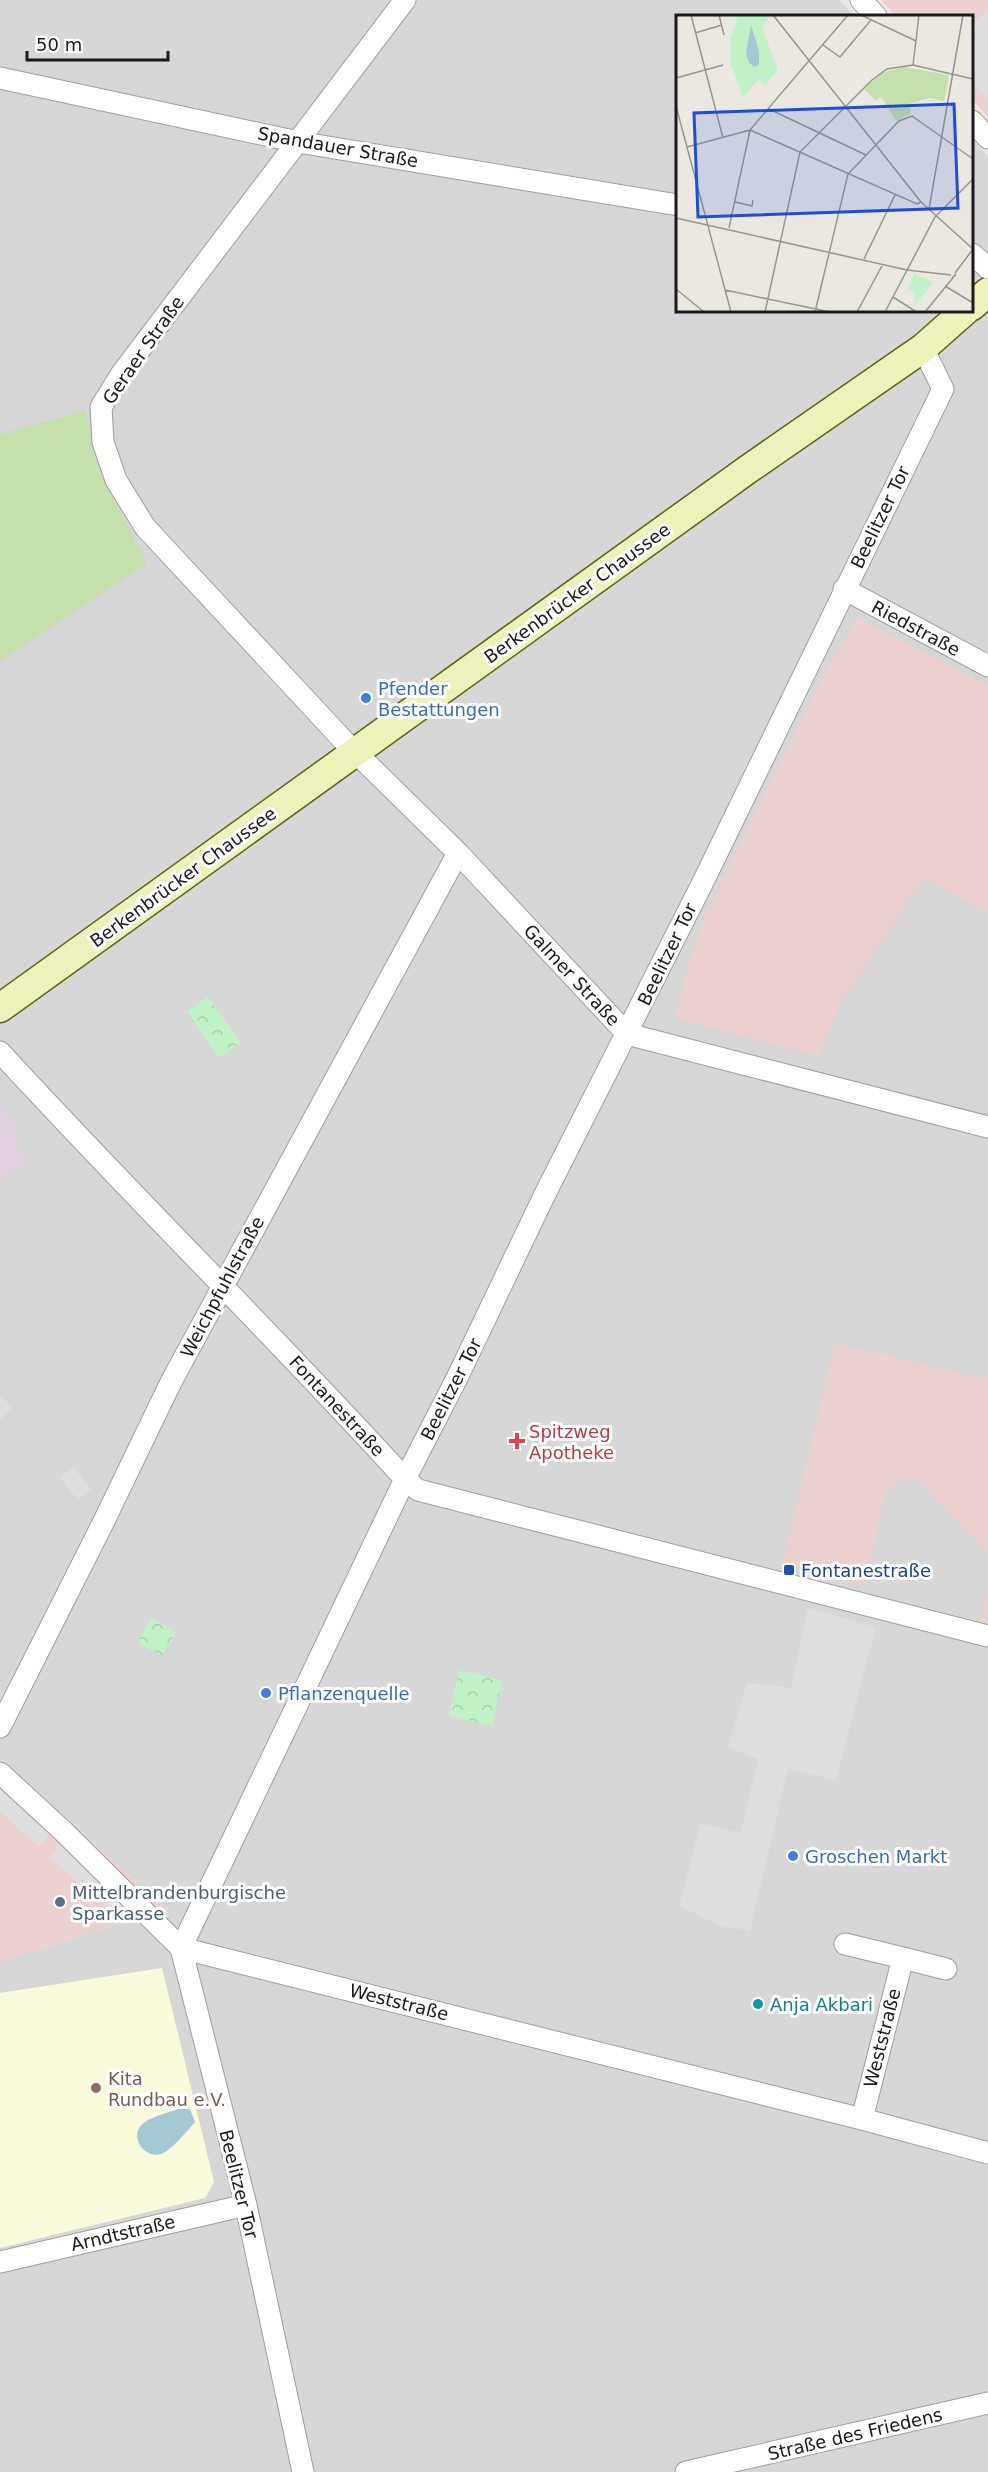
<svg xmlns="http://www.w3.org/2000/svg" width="988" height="2472" viewBox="0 0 988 2472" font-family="'DejaVu Sans',sans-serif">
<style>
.residential{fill:#d8d7d7}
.commercial{fill:#ebd2d1}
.industrial{fill:#e3d3e0}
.education{fill:#fafbda}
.grass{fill:#c5e1ab}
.park{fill:url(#park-crowns)}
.parking{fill:#dedede}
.water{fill:#a5c9d4}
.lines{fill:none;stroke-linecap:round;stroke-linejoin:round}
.street-casing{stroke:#9e9e9e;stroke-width:23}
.secondary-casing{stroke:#596310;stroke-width:31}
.street{stroke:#fff;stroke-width:21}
.secondary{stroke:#eef1b9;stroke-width:28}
.shop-dot{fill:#3f7fe0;stroke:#fff;stroke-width:2}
.health-dot{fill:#e0444e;stroke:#fff;stroke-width:2}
.transit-dot{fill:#1a4fb4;stroke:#fff;stroke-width:2}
.service-dot{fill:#5c6f8a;stroke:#fff;stroke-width:2}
.culture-dot{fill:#0f9aa8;stroke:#fff;stroke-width:2}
.education-dot{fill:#8d6e63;stroke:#fff;stroke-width:2}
.labels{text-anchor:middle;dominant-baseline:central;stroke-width:6;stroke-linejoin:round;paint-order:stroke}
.street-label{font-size:18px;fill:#1a1a1a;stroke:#fff}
.shop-label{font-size:18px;fill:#366cbe;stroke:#fff;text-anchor:start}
.health-label{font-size:18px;fill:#be3a42;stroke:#fff;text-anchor:start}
.transit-label{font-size:18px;fill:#164399;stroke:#fff;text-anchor:start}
.service-label{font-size:18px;fill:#4e5e75;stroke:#fff;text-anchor:start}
.culture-label{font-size:18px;fill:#0d838f;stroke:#fff;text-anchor:start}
.education-label{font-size:18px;fill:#785e54;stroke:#fff;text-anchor:start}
.inset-road{fill:none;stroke:#979691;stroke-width:1.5}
.view{fill:#1d4ed8;fill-opacity:0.15;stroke:#1d4ed8;stroke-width:3}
.inset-edge{fill:none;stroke:#1a1a1a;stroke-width:3}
</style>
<defs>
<pattern id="park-crowns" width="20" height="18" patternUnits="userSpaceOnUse" patternTransform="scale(1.5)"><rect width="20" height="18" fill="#c1f2c5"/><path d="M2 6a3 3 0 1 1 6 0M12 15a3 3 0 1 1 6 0" fill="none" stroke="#a5cfa9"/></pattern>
</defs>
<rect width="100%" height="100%" fill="#ebe8e1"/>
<path class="residential" d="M0,0H839L854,16H678V310H972V139L988,156V2472H0V1962L166,1909L0,1758Z"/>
<path class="commercial" d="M881,0H988V117L972,99V16H896Z
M857,618L988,686V913L924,877L841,1002L818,1056L675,1018L690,960L707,911L829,666Z
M835,1343L985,1379L988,1372V1554L919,1480L902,1477L884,1493L866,1587L783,1563Z
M988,1590V1625L979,1622Z
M0,1758L167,1909L0,1962Z"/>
<path class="industrial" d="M0,1105L19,1131L17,1147L28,1162L0,1182Z"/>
<path class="education" d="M162,1968L214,2182L205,2198L0,2248V1993Z"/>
<path class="grass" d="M85,411L106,484L147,563L0,661V434Z"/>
<path class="park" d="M208,997L241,1043L219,1058L187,1011Z
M151,1618L176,1632L162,1656L138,1643Z
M459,1670L502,1680L492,1726L449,1716Z"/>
<path class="parking" d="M988,9V99L972,81V42L977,36L972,31V24Z
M0,1395L13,1408L0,1420Z
M73,1467L91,1489L78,1500L60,1477Z
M808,1608L876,1627L836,1780L788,1769L750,1931L721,1926L679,1906L700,1823L741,1833L758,1759L728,1747L747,1683L791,1688Z
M0,1787L51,1832L39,1847L0,1812Z
M63,1843L138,1910L126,1925L50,1857Z"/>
<path class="water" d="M184,2107L190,2109L195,2122C188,2130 171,2151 161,2154C143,2159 127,2134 145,2122C155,2115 172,2112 184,2107Z"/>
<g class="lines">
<g class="street-casing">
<path id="street" d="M405,0L122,373L101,407L103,442L116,480L145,527L344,741L458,853L627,1034L988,1127
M861,0L876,16
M0,78L298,142L678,205
M972,121L988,138
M972,254L988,268
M844,589L988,666
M0,1052C133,1197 273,1334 405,1479L418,1490L988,1636
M0,1727L104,1521L171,1382L458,853
M0,1773L63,1831L181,1948L862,2119L988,2153
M845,1944L903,1958L862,2119
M903,1958L946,1969
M0,2262L246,2205
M303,2472L246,2205L181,1948L405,1479L457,1378L545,1194L703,882L943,389L923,348
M686,2472L988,2403"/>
</g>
<g class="secondary-casing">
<path id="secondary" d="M972,306L988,292
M0,1008L747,470L923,348L966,310"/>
</g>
<use href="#street" class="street"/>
<use href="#secondary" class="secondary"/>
</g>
<g class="shop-dot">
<circle cx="366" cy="698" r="6"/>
<circle cx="266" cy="1693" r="6"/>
<circle cx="793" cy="1856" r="6"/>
</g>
<path class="health-dot" d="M514 1432h6v6h6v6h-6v6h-6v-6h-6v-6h6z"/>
<rect class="transit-dot" x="783" y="1564" width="12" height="12" rx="3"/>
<circle class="service-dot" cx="60" cy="1902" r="6"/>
<circle class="culture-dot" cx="758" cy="2004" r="6"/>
<circle class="education-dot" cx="96" cy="2088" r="6"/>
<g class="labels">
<g class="street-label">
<text transform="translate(338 147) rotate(10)">Spandauer Straße</text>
<text transform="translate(143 350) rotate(-55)">Geraer Straße</text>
<text transform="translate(880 517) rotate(-64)">Beelitzer Tor</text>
<text transform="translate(577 593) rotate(-36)">Berkenbrücker Chaussee</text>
<text transform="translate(916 628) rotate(28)">Riedstraße</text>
<text transform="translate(183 877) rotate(-36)">Berkenbrücker Chaussee</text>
<text transform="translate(667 954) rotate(-64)">Beelitzer Tor</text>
<text transform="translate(572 975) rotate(47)">Galmer Straße</text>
<text transform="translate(222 1287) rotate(-62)">Weichpfuhlstraße</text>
<text transform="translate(451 1389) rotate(-63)">Beelitzer Tor</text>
<text transform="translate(337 1406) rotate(47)">Fontanestraße</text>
<text transform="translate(399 2002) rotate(14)">Weststraße</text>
<text transform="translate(882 2038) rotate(-76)">Weststraße</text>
<text transform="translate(239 2184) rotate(76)">Beelitzer Tor</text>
<text transform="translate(123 2233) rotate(-13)">Arndtstraße</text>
<text transform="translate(855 2434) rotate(-13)">Straße des Friedens</text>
</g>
<g class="shop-label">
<text x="378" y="688">Pfender<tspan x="378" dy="21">Bestattungen</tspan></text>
<text x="278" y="1693">Pflanzenquelle</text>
<text x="805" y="1856">Groschen Markt</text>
</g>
<g class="health-label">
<text x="529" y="1431">Spitzweg<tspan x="529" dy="21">Apotheke</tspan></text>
</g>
<g class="transit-label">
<text x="801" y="1570">Fontanestraße</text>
</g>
<g class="service-label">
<text x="72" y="1892">Mittelbrandenburgische<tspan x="72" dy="21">Sparkasse</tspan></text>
</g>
<g class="culture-label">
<text x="770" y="2004">Anja Akbari</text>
</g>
<g class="education-label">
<text x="108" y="2078">Kita<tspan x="108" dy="21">Rundbau e.V.</tspan></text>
</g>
</g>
<g transform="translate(676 15)">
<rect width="297" height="297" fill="#ebe8e1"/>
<path d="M228,52L273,60L268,86L253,83L233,89L235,99L220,106L207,84L204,82L200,86L188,74L206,58Z" fill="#c5e1ab"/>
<path d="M62,0H94L86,13L102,55L89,70L83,64L67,82L55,50L54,25ZM238,258L257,267L238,292L239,278L232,274Z" fill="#c1f2c5"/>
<path d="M75,10L83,36V49L79,52L73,48L70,38Z" fill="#a5c9d4"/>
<path class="inset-road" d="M15,0L47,123M43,0L48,20M97,0L245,187L297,234M185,0L240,26M19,18L46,10M147,30L164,42L195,5M237,50L243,0M0,63L47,50M0,91L55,297M93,94L190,140M11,132L74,115L241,189L245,187M59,187L76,191L77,185M253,194L287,0M0,203L231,255L275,260M53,213L74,115L172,0M188,244L219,180M279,258L297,234M269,271L297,288M0,274L28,297M49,275L154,297M217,282L239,296M89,297L124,137L196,65L211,54L237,50L297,64M139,297L172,159L223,106L236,101L297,144M181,297L207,249M209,297L259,202L297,164M249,297L280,259L276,263"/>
<path class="view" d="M278,89L282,193L22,202L18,98Z"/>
<rect width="297" height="297" class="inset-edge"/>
</g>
<path d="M27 51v9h141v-9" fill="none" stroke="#1a1a1a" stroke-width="3"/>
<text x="36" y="51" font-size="18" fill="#1a1a1a" stroke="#ffffff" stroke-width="4.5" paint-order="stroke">50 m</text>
</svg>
